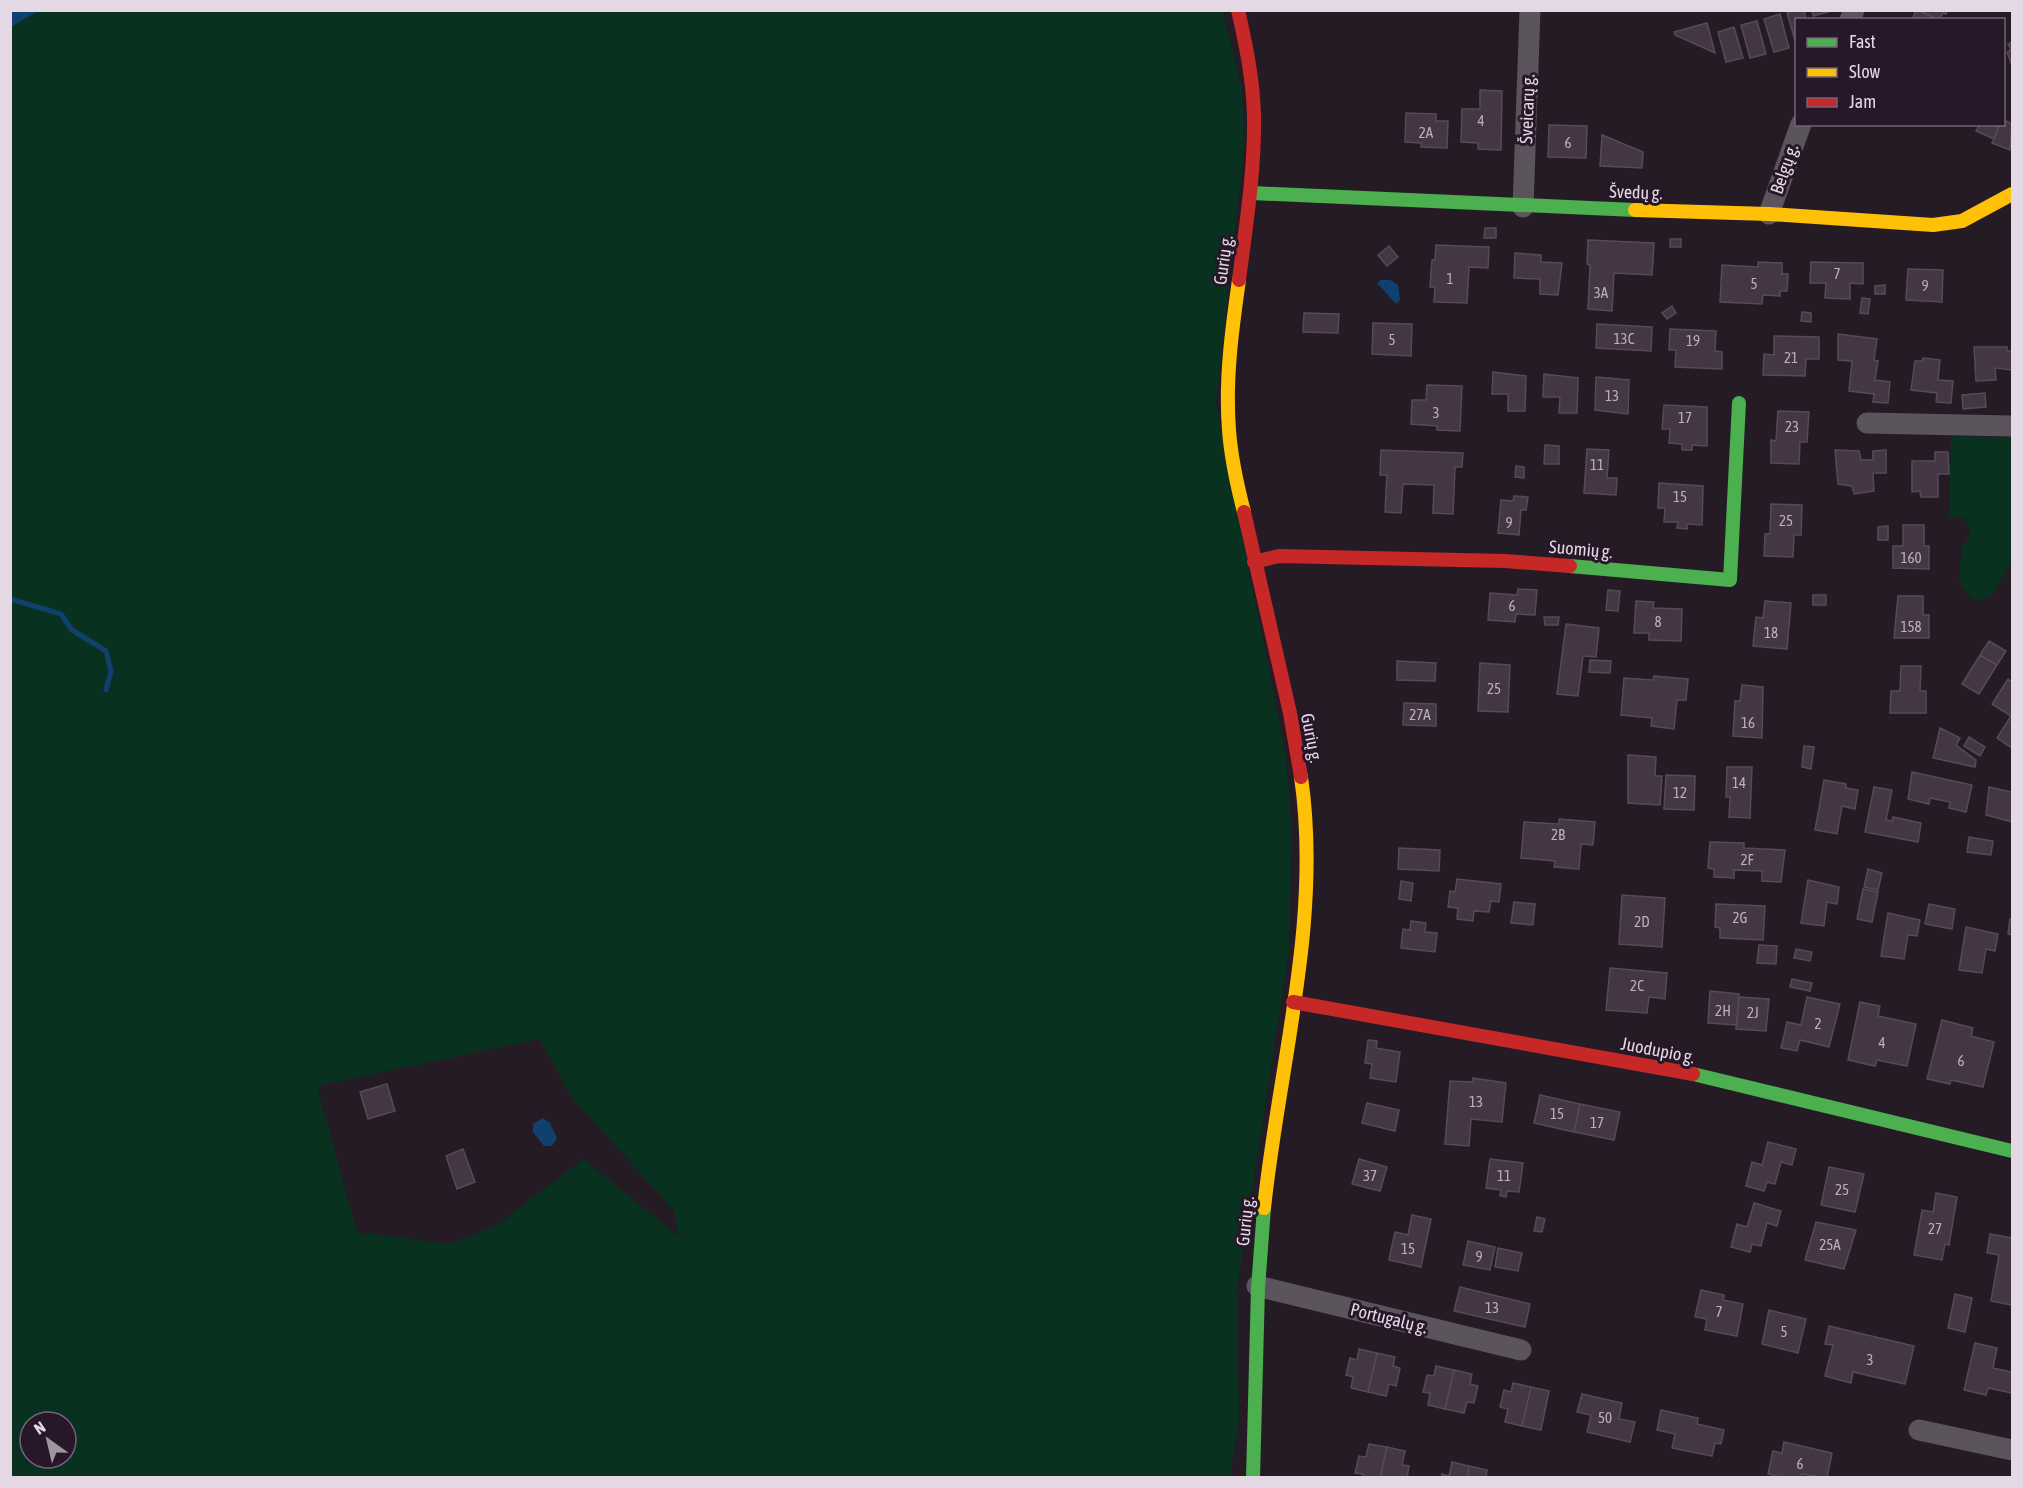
<svg xmlns="http://www.w3.org/2000/svg" width="2023" height="1488" viewBox="0 0 2023 1488" font-family="'Asap Condensed',sans-serif">
<style>
.green{fill:#083120;fill-rule:evenodd}
.water{fill:#10416e}
.lines{fill:none;stroke-linecap:round;stroke-linejoin:round}
.stream{stroke:#10416e;stroke-width:5}
.building{fill:#453646;stroke:#544c55;stroke-width:1.5}
.street{stroke:#5b545c;stroke-width:21}
.fast{stroke:#4caf50;stroke-width:14}
.slow{stroke:#ffc107;stroke-width:14}
.jam{stroke:#c62828;stroke-width:14}
.labels{text-anchor:middle;dominant-baseline:central;stroke-width:6;stroke-linejoin:round;paint-order:stroke}
.number-label{font-size:15px;fill:#bcb0bc}
.street-label{font-size:18px;fill:#e3d8e4;stroke:#271729}
</style>
<rect width="100%" height="100%" fill="#241b25"/>
<path class="green" d="M38,10L1223,11L1242,89L1244,147L1216,403L1286,758L1292,826L1289,950L1237,1290L1239,1419L1230,1477L11,1478V27ZM540,1039L570,1095L674,1211L678,1236L583,1159L499,1224L451,1244L357,1232L317,1086ZM30,1422H66V1458H30Z
M1951,436L2012,437V561L1991,596L1983,600L1972,599L1959,583L1962,545L1969,538V528L1963,517H1949Z"/>
<path class="water" d="M11,10H38V11L11,27Z
M1381,280H1390L1398,285L1400,300L1396,304L1377,283Z
M543,1118L550,1123L557,1138L552,1146H544L533,1132V1124Z"/>
<g class="lines">
<path class="stream" d="M10,599L61,614L72,630L106,651L111,671L106,690"/>
</g>
<path class="building" d="M1794,10H1804L1806,20H1796V44L1787,13Z
M1812,10H1832V11L1813,16Z
M1916,10H1918L1938,20H1912Z
M1948,10L1946,14L1943,13L1939,20L1920,11Z
M1780,14L1789,48L1774,52L1764,19Z
M1757,21L1766,54L1750,58L1741,25Z
M1707,23L1715,53L1675,35L1674,32Z
M1734,27L1743,58L1726,62L1718,32Z
M2012,42V62L2011,63L2007,52L2011,50L2008,44Z
M1480,90L1502,91L1501,150L1478,149V143L1461,142L1462,109H1480Z
M1406,113L1436,114V121H1448L1447,148L1421,147V143L1405,142Z
M2004,120L2012,124L2010,150L1992,143L2000,124H2004Z
M2000,124L1994,139L1976,131L1980,124Z
M1549,125L1587,126L1586,158L1548,157Z
M1602,135L1643,152L1642,168L1600,166Z
M1485,228H1496V238H1484Z
M1670,239H1681V247H1670Z
M1588,240L1654,243L1652,275L1614,273L1612,311L1588,309L1590,265L1587,264Z
M1436,245L1489,247L1488,268L1469,267L1467,303L1434,302L1435,287H1430L1432,260H1435Z
M1389,246L1398,257L1387,266L1378,255Z
M1515,253L1541,255V262L1562,263L1558,295L1540,294V279L1514,278Z
M1758,262L1782,263V274H1788L1787,291H1780V296L1763,295L1762,304L1720,302L1722,265L1758,267Z
M1811,262L1863,263V284L1850,283V299L1825,298L1826,283H1810Z
M1908,269L1943,270L1942,302L1906,300Z
M1885,285V294H1875V286Z
M1862,298L1870,299L1868,314L1860,313Z
M1672,306L1676,313L1667,319L1662,313Z
M1802,312L1811,313V322L1801,321Z
M1304,313L1339,314L1338,333L1303,332Z
M1373,323L1412,324L1411,356L1372,354Z
M1597,324L1652,327L1651,351L1596,348Z
M1670,329L1716,331L1715,351L1722,352V369L1675,367L1676,350H1669Z
M1838,334L1877,339L1874,360L1878,361L1875,380L1890,382L1888,403L1873,402L1874,394L1849,391L1852,361L1838,360Z
M1774,336L1819,337V359H1806L1805,376L1763,375L1764,354L1774,355Z
M1974,347H2007V351H2012V370L1995,368L1996,380L1976,381Z
M1923,358L1940,360L1938,380L1953,381L1951,403L1936,402L1937,393L1911,390L1915,361H1922Z
M1493,372L1526,376L1525,411H1508V394H1492Z
M1544,374L1578,378L1577,413H1559L1560,397H1543Z
M1596,377L1629,380L1628,414L1595,410Z
M1427,385L1462,386L1460,431L1437,430V426L1411,424L1412,400H1426Z
M1985,393L1986,407L1963,409L1962,395Z
M1664,405L1707,407V446L1692,445V450H1682V444L1669,443L1670,429H1662Z
M1778,411L1809,412L1807,442H1800L1799,464L1771,463V440L1776,441Z
M1545,445L1559,446V464H1544Z
M1587,449L1609,450L1607,478H1617L1616,495L1584,493Z
M1381,450L1463,453L1462,467H1455L1453,514L1433,513L1434,485L1403,484L1401,513L1385,512L1387,475H1380Z
M1835,450L1859,451L1861,460H1873V451L1886,450V473H1873L1874,491L1854,494L1852,486L1838,484Z
M1935,452H1948L1949,474H1938V497H1921L1920,491L1912,492V461H1935Z
M1516,466L1524,467V478L1515,477Z
M1659,483L1703,486L1702,525L1687,524V529L1677,528L1678,522H1664L1665,508H1658Z
M1514,496L1528,497L1526,510H1521L1519,535L1498,533L1501,500L1513,501Z
M1771,504L1802,505L1801,535H1794L1793,557L1764,556L1765,534H1770Z
M1903,525H1924V546H1929V569L1893,568V546H1903Z
M1888,526V540H1878V527Z
M1518,589L1537,590L1535,615L1516,614L1515,622L1488,620L1490,593L1517,595Z
M1608,590L1620,591L1618,611L1606,610Z
M1813,595H1826V605H1813Z
M1898,596H1923V615H1929V638H1894Z
M1636,601L1654,602L1653,608L1682,609L1681,641L1649,640V633H1634Z
M1765,601L1791,603L1787,649L1753,646L1756,617L1763,618Z
M1544,617H1559L1558,625H1545Z
M1566,624L1599,628L1596,657L1583,656L1578,696L1557,694Z
M1989,641L2006,651L1997,665L1980,655Z
M1980,655L1997,665L1979,694L1962,684Z
M1590,660L1611,661L1610,673L1589,672Z
M1397,661L1436,663L1435,681L1397,680Z
M1480,663L1510,665L1508,712L1478,711Z
M1901,666H1921L1920,691H1926V713H1890L1891,691H1900Z
M1654,676L1688,679L1686,700H1677L1674,729L1651,726L1652,718L1621,715L1624,678L1653,680Z
M2008,679L2012,682V748L1997,738L2011,716L1992,704Z
M1742,685L1763,687L1762,738L1733,736L1735,701H1740Z
M1404,703L1436,704V726L1403,725Z
M1940,728L1960,738L1956,745L1976,760L1975,767L1933,758Z
M1969,737L1985,747L1980,756L1964,746Z
M1804,746L1814,747L1811,769L1802,767Z
M1628,755L1656,757L1655,776H1662L1660,805L1628,803Z
M1727,767H1752L1750,818L1729,817L1730,797H1726Z
M1912,772L1972,785L1966,812L1949,808L1950,802L1930,798L1929,804L1908,799Z
M1666,775L1695,776L1694,810L1664,809Z
M1824,780L1846,784V788L1858,790L1855,809L1842,806L1837,834L1815,830Z
M1874,787L1892,790L1886,820L1892,821L1893,817L1921,823L1918,842L1865,832Z
M1989,787L2012,792V822L1986,815Z
M1559,819L1595,822L1593,845L1581,844L1579,869L1554,867L1555,861L1521,858L1524,822L1559,824Z
M1969,837L1993,841L1991,855L1967,852Z
M1710,842L1744,843V848L1785,850L1781,882L1762,881V871L1734,870V878L1714,877V869L1708,868Z
M1399,848L1440,850L1439,871L1398,869Z
M1868,869L1882,873L1878,890L1864,887Z
M1457,879L1501,884L1499,902L1491,901L1489,912L1474,911L1473,921L1457,919L1458,908L1448,907L1450,891L1455,892Z
M1808,880L1839,887L1837,904L1827,902L1824,926L1801,923Z
M1401,881L1413,883L1411,901L1399,899Z
M1863,889L1878,892L1872,922L1857,919Z
M1622,895L1665,898L1662,947L1619,944Z
M1514,902L1535,904L1533,925L1511,923Z
M1716,904L1765,906L1763,940L1720,938V928L1715,927Z
M1929,904L1955,909L1952,929L1925,924Z
M1888,913L1920,920L1917,936L1908,935L1904,959L1881,956Z
M2010,919H2012V935L2008,934Z
M1411,921L1426,923L1425,932L1437,933L1435,952L1401,948L1403,929L1410,930Z
M1966,927L1998,934L1995,951L1986,949L1982,973L1959,970Z
M1759,945L1777,946L1776,964L1757,963Z
M1796,949L1812,952L1810,961L1794,958Z
M1610,968L1667,973L1665,999L1649,997L1647,1013L1606,1010Z
M1792,979L1812,983L1810,991L1790,987Z
M1710,991L1739,994L1737,1025L1708,1023Z
M1739,997L1769,999L1766,1031L1736,1029Z
M1807,997L1840,1004L1829,1047L1800,1040L1797,1051L1781,1048L1787,1022L1801,1025Z
M1860,1002L1880,1006L1878,1016L1916,1024L1907,1066L1877,1060L1875,1066L1848,1060Z
M1942,1020L1973,1028L1971,1036L1994,1042L1983,1087L1951,1080L1950,1084L1927,1079Z
M1368,1040L1377,1041L1376,1048L1400,1052L1396,1082L1370,1078L1372,1064L1365,1063Z
M1473,1078L1506,1083L1502,1122L1471,1119L1469,1146L1445,1144L1450,1081L1473,1082Z
M387,1084L395,1111L368,1119L360,1092Z
M1540,1095L1580,1104L1574,1132L1534,1123Z
M1367,1103L1399,1110L1395,1131L1362,1123Z
M1580,1104L1620,1112L1614,1140L1574,1132Z
M1768,1142L1796,1149L1792,1165L1781,1162L1775,1184L1767,1182L1764,1191L1746,1186L1752,1162L1762,1165Z
M463,1149L475,1182L457,1189L446,1156Z
M1359,1159L1387,1167L1380,1191L1352,1184Z
M1490,1159L1523,1163L1519,1192L1507,1191L1506,1197L1500,1196L1501,1190L1486,1188Z
M1829,1167L1864,1174L1855,1212L1821,1205Z
M1936,1193L1957,1197L1949,1245L1945,1244L1942,1260L1914,1255L1922,1210L1933,1212Z
M1754,1203L1781,1211L1777,1226L1767,1223L1761,1246L1752,1244L1750,1252L1731,1247L1737,1224L1747,1227Z
M1412,1215L1431,1219L1421,1267L1389,1260L1395,1232L1408,1235Z
M1537,1217L1545,1219L1542,1232L1534,1231Z
M1816,1222L1856,1230L1844,1269L1805,1260Z
M1990,1234L2012,1238V1305L1991,1301L1999,1255L1987,1253Z
M1468,1241L1495,1247L1490,1270L1463,1265Z
M1498,1248L1522,1253L1518,1271L1495,1267Z
M1460,1287L1530,1304L1525,1327L1454,1311Z
M1701,1290L1724,1295L1723,1300L1743,1304L1737,1336L1705,1330L1707,1319L1695,1317Z
M1955,1294L1972,1298L1965,1332L1948,1328Z
M1769,1310L1806,1319L1798,1353L1762,1344Z
M1829,1326L1914,1346L1905,1384L1853,1372L1851,1383L1825,1376L1833,1345L1825,1344Z
M1975,1343L1997,1348L1993,1368L2012,1372V1393L1988,1388L1986,1395L1964,1390Z
M1359,1349L1377,1353L1368,1392L1351,1388L1353,1377L1346,1375L1350,1358L1357,1360Z
M1377,1353L1395,1357L1393,1366L1400,1368L1396,1386L1389,1384L1386,1396L1368,1392Z
M1436,1366L1454,1370L1445,1409L1428,1405L1430,1393L1423,1392L1427,1375L1434,1376Z
M1454,1370L1472,1374L1470,1384L1478,1386L1474,1403L1467,1402L1464,1413L1445,1409Z
M1513,1383L1531,1387L1522,1426L1505,1422L1508,1409L1500,1407L1504,1390L1511,1392Z
M1531,1387L1549,1391L1541,1430L1522,1426Z
M1582,1394L1622,1403L1619,1419L1635,1422L1630,1442L1587,1432L1591,1415L1577,1412Z
M1661,1410L1698,1418L1697,1424L1724,1430L1721,1444L1715,1443L1712,1456L1672,1448L1675,1434L1657,1430Z
M1784,1442L1832,1453L1827,1478L1802,1474L1801,1478H1785L1768,1474L1773,1451L1782,1453Z
M1369,1444L1387,1447L1380,1478H1362L1363,1474L1355,1473L1359,1456L1366,1457Z
M1387,1447L1405,1451L1402,1465L1409,1466L1407,1478H1380Z
M1452,1462L1469,1466L1467,1478H1441L1442,1474L1449,1476Z
M1469,1466L1487,1470L1486,1478H1467Z"/>
<g class="lines">
<path class="street" d="M1850,20L1854,10
M1523,207L1530,10
M1769,214L1801,124
M1867,423L2012,426
M1257,1286L1521,1350
M1919,1430L2012,1450"/>
<path class="fast" d="M1252,193L1635,210
M1570,566L1730,580L1739,403
M1693,1074L2012,1151
M1253,1478L1258,1288L1264,1208"/>
<path class="slow" d="M1635,210L1769,214L1933,225L1962,221L2012,194
M1239,280C1232,329 1225,380 1229,430C1231,458 1237,485 1244,512
M1264,1208C1279,1065 1322,920 1301,777"/>
<path class="jam" d="M1238,10C1246,45 1253,79 1254,115C1255,170 1246,225 1239,280
M1244,512L1290,713L1301,777
M1254,562L1279,556L1505,561L1570,566
M1293,1002L1693,1074"/>
</g>
<g class="labels">
<g class="number-label">
<text x="1481" y="120">4</text>
<text x="1426" y="132">2A</text>
<text x="1568" y="142">6</text>
<text x="1837" y="273">7</text>
<text x="1450" y="278">1</text>
<text x="1754" y="283">5</text>
<text x="1925" y="285">9</text>
<text x="1601" y="292">3A</text>
<text x="1624" y="338">13C</text>
<text x="1392" y="339">5</text>
<text x="1693" y="340">19</text>
<text x="1791" y="357">21</text>
<text x="1612" y="395">13</text>
<text x="1436" y="412">3</text>
<text x="1685" y="417">17</text>
<text x="1792" y="426">23</text>
<text x="1597" y="464">11</text>
<text x="1680" y="496">15</text>
<text x="1786" y="520">25</text>
<text x="1509" y="522">9</text>
<text x="1911" y="557">160</text>
<text x="1512" y="605">6</text>
<text x="1658" y="621">8</text>
<text x="1911" y="626">158</text>
<text x="1771" y="632">18</text>
<text x="1494" y="688">25</text>
<text x="1420" y="714">27A</text>
<text x="1748" y="722">16</text>
<text x="1739" y="782">14</text>
<text x="1680" y="792">12</text>
<text x="1558" y="834">2B</text>
<text x="1747" y="859">2F</text>
<text x="1740" y="917">2G</text>
<text x="1642" y="921">2D</text>
<text x="1637" y="985">2C</text>
<text x="1723" y="1010">2H</text>
<text x="1753" y="1012">2J</text>
<text x="1818" y="1023">2</text>
<text x="1882" y="1042">4</text>
<text x="1961" y="1060">6</text>
<text x="1476" y="1101">13</text>
<text x="1557" y="1113">15</text>
<text x="1597" y="1122">17</text>
<text x="1370" y="1175">37</text>
<text x="1504" y="1175">11</text>
<text x="1842" y="1189">25</text>
<text x="1935" y="1228">27</text>
<text x="1830" y="1244">25A</text>
<text x="1408" y="1248">15</text>
<text x="1479" y="1256">9</text>
<text x="1492" y="1307">13</text>
<text x="1719" y="1311">7</text>
<text x="1784" y="1331">5</text>
<text x="1870" y="1359">3</text>
<text x="1605" y="1417">50</text>
<text x="1800" y="1463">6</text>
</g>
<g class="street-label">
<text transform="translate(1527 109) rotate(-88)">Šveicarų g.</text>
<text transform="translate(1784 169) rotate(-71)">Belgų g.</text>
<text transform="translate(1636 192) rotate(2)">Švedų g.</text>
<text transform="translate(1223 260) rotate(-82)">Gurių g.</text>
<text transform="translate(1581 549) rotate(5)">Suomių g.</text>
<text transform="translate(1312 738) rotate(79)">Gurių g.</text>
<text transform="translate(1658 1050) rotate(11)">Juodupio g.</text>
<text transform="translate(1245 1221) rotate(-84)">Gurių g.</text>
<text transform="translate(1389 1318) rotate(14)">Portugalų g.</text>
</g>
</g>
<rect width="2023" height="1488" fill="none" stroke="#e3d8e4" stroke-width="24"/>
<rect x="1795" y="18" width="210" height="108" fill="#271729" stroke="#726474" stroke-width="1.5"/>
<rect x="1807" y="38" width="30" height="9" fill="#4caf50" stroke="#726474" stroke-width="1.5"/>
<text x="1849" y="48" font-size="18" fill="#e3d8e4">Fast</text>
<rect x="1807" y="68" width="30" height="9" fill="#ffc107" stroke="#726474" stroke-width="1.5"/>
<text x="1849" y="78" font-size="18" fill="#e3d8e4">Slow</text>
<rect x="1807" y="98" width="30" height="9" fill="#c62828" stroke="#726474" stroke-width="1.5"/>
<text x="1849" y="108" font-size="18" fill="#e3d8e4">Jam</text>
<g transform="translate(48 1440) rotate(326)"><circle r="28" fill="#271729" stroke="#726474" stroke-width="1.5"/>
<path d="M0-4.5L10 22L0 15L-10 22Z" fill="#a096a1"/>
<text y="-9" font-size="16" font-weight="bold" text-anchor="middle" fill="#e3d8e4">N</text>
</g>
</svg>
